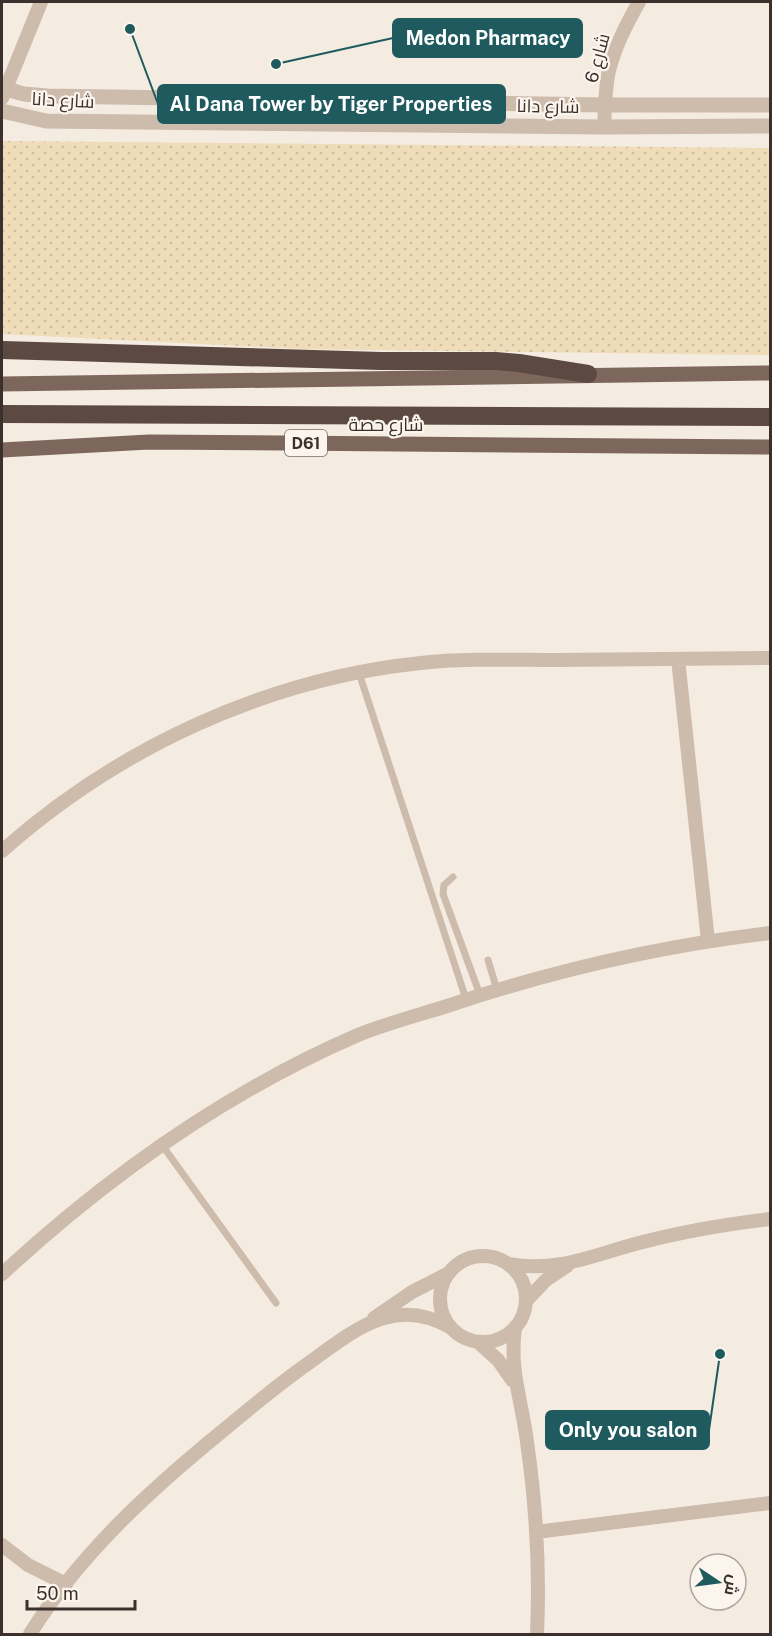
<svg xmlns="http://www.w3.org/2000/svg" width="772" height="1636" viewBox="0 0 772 1636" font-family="'Public Sans',Cairo,sans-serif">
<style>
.sand{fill:url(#sand-dots)}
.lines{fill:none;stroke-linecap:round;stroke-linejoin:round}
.service{stroke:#cdbbac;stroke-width:7}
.minor{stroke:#cdbbac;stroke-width:14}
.tertiary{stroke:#cdbbac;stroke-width:15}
.primary{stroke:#7d675c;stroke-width:15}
.motorway{stroke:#5c4a42;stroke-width:18}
.labels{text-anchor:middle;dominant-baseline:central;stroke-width:4.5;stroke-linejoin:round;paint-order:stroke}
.shield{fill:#fbf5ee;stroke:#756b66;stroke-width:1.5}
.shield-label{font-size:16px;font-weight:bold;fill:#3b302b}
.street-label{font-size:18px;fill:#3b302b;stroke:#fbf5ee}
.leader{fill:none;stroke:#1f5a5e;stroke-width:2}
.callout-dot{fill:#1f5a5e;stroke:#fbf5ee;stroke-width:2}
.callout{fill:#1f5a5e;stroke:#1f5a5e;stroke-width:2}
.callout-label{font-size:20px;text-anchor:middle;font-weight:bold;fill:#fff}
</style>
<defs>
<pattern id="sand-dots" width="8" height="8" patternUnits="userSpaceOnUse" patternTransform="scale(1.5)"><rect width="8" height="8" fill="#efdcb8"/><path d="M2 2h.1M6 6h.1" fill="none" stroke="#cebd9e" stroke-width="1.8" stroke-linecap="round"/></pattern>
</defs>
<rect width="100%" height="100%" fill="#f4ebe1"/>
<path class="sand" d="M2,141L770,148V355L302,349L2,334Z"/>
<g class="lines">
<path class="service" d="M359,673L466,999
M453,877L444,885L443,894L480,995
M488,960L497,990
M162,1145L276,1303"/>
<path class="minor" d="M2,98L41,2
M604,127C605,110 605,92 608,75C614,48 626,25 639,2
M678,659L708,941
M2,851C118,748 266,679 421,663C466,658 512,660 557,660C628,659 699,659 770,658
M440 1299a43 43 0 1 1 86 0a43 43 0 1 1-86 0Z
M508,1264C561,1273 594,1254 643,1242C685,1231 728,1224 770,1219
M2,1274C107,1177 226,1092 358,1035C385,1024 415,1016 444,1007C551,971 659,946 770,933
M526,1301L546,1280L567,1266
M374,1318L412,1292L449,1273
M515,1328C509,1370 522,1401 527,1442C536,1505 540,1570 537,1634
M478,1342L498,1360L512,1380
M536,1532L770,1503
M2,1545L28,1565L66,1584
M30,1634C79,1555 148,1492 220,1433C249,1409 276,1386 306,1365C330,1348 356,1326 384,1318C407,1311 430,1316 450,1327"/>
<path class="tertiary" d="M2,88L24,94L47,96L605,105H770
M2,111L46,121L604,127L770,126"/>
<path class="primary" d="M2,384L770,373
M2,450L149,442L770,447"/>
<path class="motorway" d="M2,350L381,361H496L519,363L588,374
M2,414L770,417"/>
</g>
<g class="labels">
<rect class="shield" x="285" y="430" width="42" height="26" rx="4.5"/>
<g class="shield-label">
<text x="306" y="443">D61</text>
</g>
<g class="street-label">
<text transform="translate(597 58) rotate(-75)">شارع 6</text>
<text transform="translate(63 100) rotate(3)">شارع دانا</text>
<text transform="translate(548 106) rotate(1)">شارع دانا</text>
<text x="386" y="424">شارع حصة</text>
</g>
</g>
<path class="leader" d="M276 64L393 38M130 29L158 104M720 1354L709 1430"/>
<g class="callout-dot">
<circle cx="276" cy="64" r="6"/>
<circle cx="130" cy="29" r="6"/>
<circle cx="720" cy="1354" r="6"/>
</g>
<g class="callout">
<rect x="393" y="19" width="189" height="38" rx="6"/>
<rect x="158" y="85" width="347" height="38" rx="6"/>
<rect x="546" y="1411" width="163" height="38" rx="6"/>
</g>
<g class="callout-label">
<text x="488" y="45">Medon Pharmacy</text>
<text x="331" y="111">Al Dana Tower by Tiger Properties</text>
<text x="628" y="1437">Only you salon</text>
</g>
<rect width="772" height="1636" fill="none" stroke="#3b302b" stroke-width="6"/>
<g transform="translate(718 1582) rotate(103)"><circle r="28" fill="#fbf5ee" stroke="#aea6a0" stroke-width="1.5"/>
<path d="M0-4.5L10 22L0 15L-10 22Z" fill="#1f5a5e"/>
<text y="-9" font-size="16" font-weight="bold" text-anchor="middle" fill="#3b302b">ش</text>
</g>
<path d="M27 1600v9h108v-9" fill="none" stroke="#3b302b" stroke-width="3"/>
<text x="36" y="1600" font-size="18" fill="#3b302b" stroke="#fbf5ee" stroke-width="4.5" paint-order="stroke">50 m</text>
</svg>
